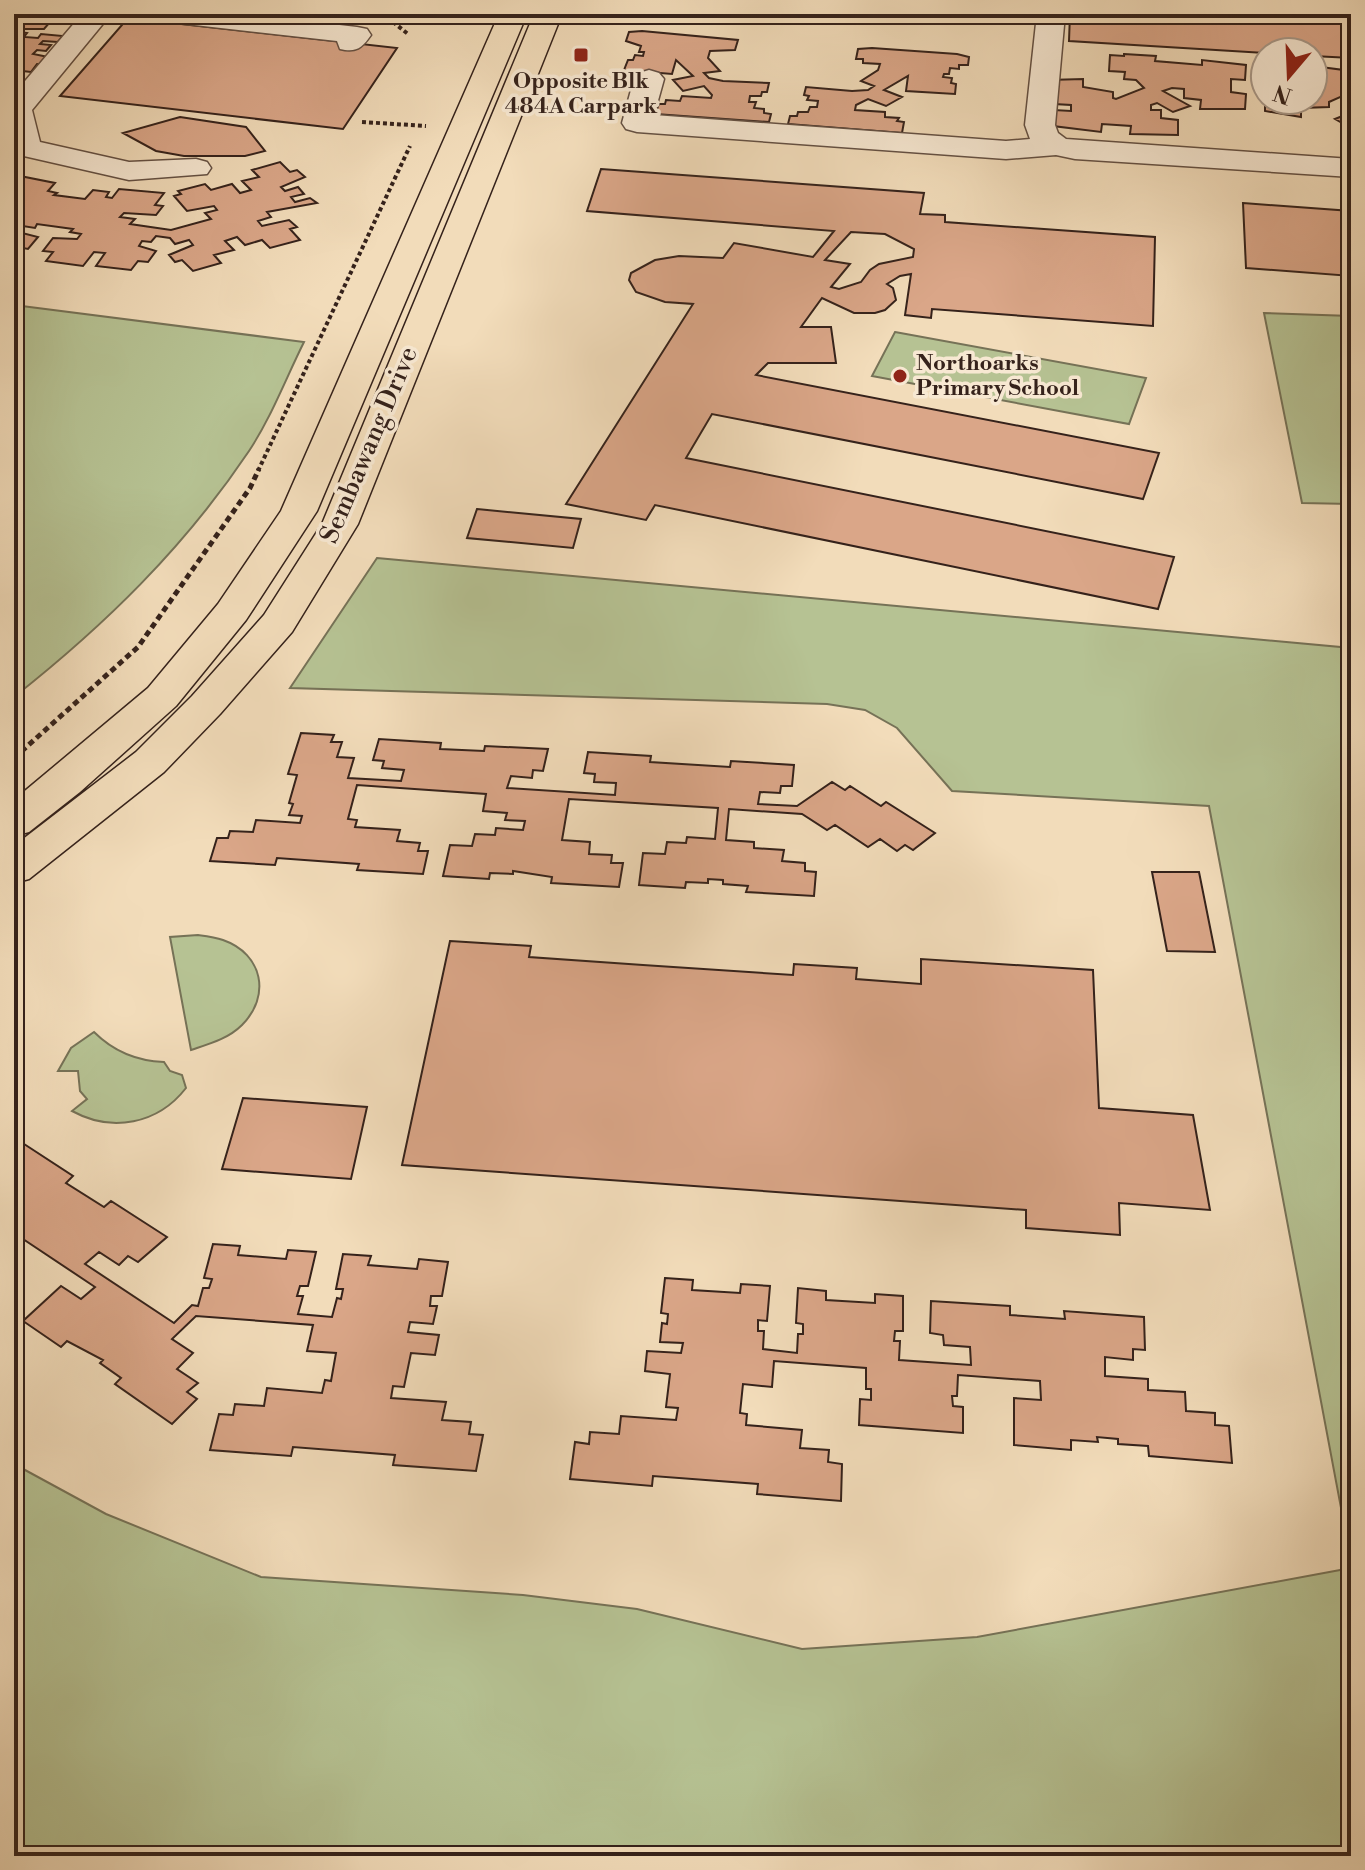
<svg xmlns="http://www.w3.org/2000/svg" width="1365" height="1870" viewBox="0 0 1365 1870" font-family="'Libre Bodoni',serif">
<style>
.green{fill:#b6c293;stroke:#767257;stroke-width:2}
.building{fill:#daa688;stroke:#35221b;stroke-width:2;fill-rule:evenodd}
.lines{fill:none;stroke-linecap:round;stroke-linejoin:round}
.minor-casing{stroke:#645043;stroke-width:3}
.major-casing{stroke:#35221b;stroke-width:3}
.path-far1{stroke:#35221b;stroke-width:4;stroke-dasharray:4 3;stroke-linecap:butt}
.path{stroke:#35221b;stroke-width:5;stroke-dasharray:6 4;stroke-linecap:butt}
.minor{fill:#f7e8d2;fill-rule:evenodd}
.major{fill:#f2dcba;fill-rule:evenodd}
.poi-dot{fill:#8f2418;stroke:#f7e8d2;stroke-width:3}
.labels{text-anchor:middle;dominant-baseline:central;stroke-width:7;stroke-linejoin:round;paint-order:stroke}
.far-poi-label{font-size:22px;font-weight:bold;fill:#35221b;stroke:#f7e8d2}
.street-label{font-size:26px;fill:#35221b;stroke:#f7e8d2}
</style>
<rect width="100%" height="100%" fill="#f2dcba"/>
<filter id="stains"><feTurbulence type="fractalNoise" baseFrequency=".0025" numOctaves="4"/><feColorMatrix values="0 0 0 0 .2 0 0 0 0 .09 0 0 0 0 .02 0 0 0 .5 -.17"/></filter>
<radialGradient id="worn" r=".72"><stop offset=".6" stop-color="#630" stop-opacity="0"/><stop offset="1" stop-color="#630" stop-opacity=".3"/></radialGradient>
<path class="green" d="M14,305L304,342C286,378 271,418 249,451C184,548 105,625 14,697Z
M1264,313L1351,316V504L1302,503Z
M895,332L1146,378L1129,424L872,376Z
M377,558L1351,648V1561L1209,806L952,791L897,728L865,710L827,704L290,688Z
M198,935C206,936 215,937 223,940C263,954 271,996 242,1025C228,1039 209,1044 191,1050L170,937Z
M94,1032C113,1051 138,1061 164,1062L170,1071L182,1075L186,1088C158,1124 112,1133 72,1111L87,1099L80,1091L78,1071H58L71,1048Z
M14,1464L106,1514L261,1577L523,1595L637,1609L802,1649L977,1637L1351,1568V1856H42L14,1843Z"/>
<path class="building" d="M14,14H47L41,21L50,22L44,29H22L19,32L27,33L24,37L38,38L41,34L63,36L58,42L43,41L40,44L51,45L46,51L37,50L33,54L53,58L47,65L37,64L31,72L14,70Z
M1070,14H1351V58L1313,56V52L1265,53L1069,41Z
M128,18L397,48L343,129L60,96Z
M642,31L738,40L735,50L710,51L708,58L720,71L704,73L709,78L723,81L769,83L767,92H762L761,96H750L749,102H756L754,108L764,109V113L771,114L769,122L655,114L659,104H665L666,100L680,101L682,96L711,98L712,95L704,86L683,91L673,80L693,76L676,60L672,74L624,70L628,60H633L635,55L643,56L644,52H639L641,46L626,41L629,32Z
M872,48L957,54L969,57L968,65H959V69L950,68L949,74H944L943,77L952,78L951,83L956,84L955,94L906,91L908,76L884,90L902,97L886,106L868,99L856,105L855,110L885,112V117L899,118L897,121L904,122L902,133L788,124L790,116H797L798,112H808L810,107H817L818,101L807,100L809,96L804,95L806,87L852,91L868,90L874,86L861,81L878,70L880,64L863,63V59H856L858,49Z
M1124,54L1156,56L1155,61L1202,65V60L1246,65L1245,80L1231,79V92L1246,94L1245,109H1200L1201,100L1184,98V89L1172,88L1163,91L1190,106L1173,112L1157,103L1151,105V110H1161V118L1178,120V135L1130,134L1131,126L1102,124L1101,132L1053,126L1054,110L1071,111V105L1054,104L1049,80L1083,79V87L1113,92V98L1116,99L1144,88L1136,80L1124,79L1125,72L1109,71L1110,55L1124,56Z
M1313,66L1351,71V103L1340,97L1329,102V107L1301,108V117L1265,111V100H1313Z
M1351,106V128L1335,119L1350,113L1344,109Z
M180,117L246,127L265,151L245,156H184L156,151L123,133Z
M280,162L290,172L297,170L305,177L281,187L285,191L298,187L304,194L291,197L295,202L310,198L317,203L267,212L271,217L258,221L262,226L289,220L297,227L290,229L300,240L270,248L262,240L245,245L237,237L225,241L234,250L214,255L221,263L193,271L182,260L175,262L169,255L193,245L189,240L175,244L170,238L156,236L151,242L142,241L139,246L156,251L148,262L138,261L131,270L96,266L105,253L94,252L83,266L46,261L53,252L43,251L53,238L77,239L81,234L70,232L73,229L37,224L35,228L23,226L18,232L38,237L28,249L18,247L14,253V205L18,201H14L15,175L55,183L48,191L57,193L54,195L85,199L93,190L109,192L106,197L112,198L119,189L164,193L155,205L163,206L156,215L124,213L120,217L135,219L130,224L171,230L211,219L205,213L217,210L214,206L187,211L174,196L181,194L178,191L205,184L211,190L232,184L240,193L251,190L242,181L259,177L252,170Z
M601,169L924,193L920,214L945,215V222L1155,237L1153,326L932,309L931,318L905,315L911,274L900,276L887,284L893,288L896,300L885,310L875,313H854L822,298L801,327H831L836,363H768L756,375L1159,453L1143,499L712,414L686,458L1174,557L1158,609L655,505L646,520L566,504L693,304L665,302L636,292L629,280L631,273L655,260L679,256L723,258L734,243L813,257L834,231L587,211ZM851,232L885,234L914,249L913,257L879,264L870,270L861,282L839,289L831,287L850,264L825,260Z
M1243,203L1351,211V276L1246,268Z
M477,509L581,519L573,548L467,538Z
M301,733L334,735L331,742H342L337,757L354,758L348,778L401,781L404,770L382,768L384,761L373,760L379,739L441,743L440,749L484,751L485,746L548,749L543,771L533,770L532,778L511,776L507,788L615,795L616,783L594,782L595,774L584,773L588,752L651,756L650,762L730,767L731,761L794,765L792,786H781L780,793L760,792L758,804L797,806L832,782L845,790L850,786L881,806L886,802L935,833L913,850L905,845L897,851L880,839L868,847L835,825L827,830L802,814L729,809L726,840L754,842V848L784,850L782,861L805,863V871L816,872L814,896L746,892L748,886L723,884V880L708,879V883L686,882L685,888L639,885L643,853L665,854L667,842L686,843L687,837L715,839L718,808L569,799L562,840L590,842L589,854L612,855L611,863H623L619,887L551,883L552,877L513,871V874L490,873L489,879L443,876L450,845L472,846L475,834L495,835L496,828L523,830L525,821L505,820L507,813L483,811L486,794L357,785L348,819L357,820L355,827L400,830L397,841L420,843L418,851H428L423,874L357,870L359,864L277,858L275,865L210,861L217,838H228L230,831L253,832L256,820L300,823L302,816L289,815L293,804L289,803L297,775L288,774Z
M1152,872H1199L1215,952L1167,951Z
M450,941L531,946L529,957L643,965L793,975L794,964L857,968L856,979L921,984V959L1093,970L1099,1108L1193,1115L1210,1210L1119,1203L1120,1235L1026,1228V1210L402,1165Z
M243,1098L367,1107L351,1179L222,1169Z
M21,1142L73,1176L66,1183L104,1207L111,1201L167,1237L138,1262L128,1256L119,1265L99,1252L85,1264L174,1323L192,1305L198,1306L203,1288H209L212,1279L204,1278L213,1244L240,1246L238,1255L286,1259L288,1250L316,1252L308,1286H300L297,1296H303L298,1314L332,1317L337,1298L341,1299L343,1289H336L343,1254L371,1256L368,1265L417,1269L419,1259L448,1262L442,1296H431L430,1306H437L433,1324L410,1322L408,1332L439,1335L435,1355L411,1353L404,1387L393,1386L391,1398L446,1402L442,1420L471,1422L469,1434L483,1435L476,1471L393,1465L395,1455L293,1447L291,1456L210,1450L219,1414L233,1415L235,1404L264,1406L267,1388L322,1393L325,1380L331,1381L336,1353L307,1351L313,1325L196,1316L172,1339L193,1353L177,1369L198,1383L187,1392L197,1399L172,1424L115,1384L121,1378L100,1363L103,1360L67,1341L61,1347L23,1321L61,1286L81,1299L95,1287L14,1233V1148Z
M665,1278L693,1280L692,1290L740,1293L741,1284L770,1286L767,1321L758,1320V1331H764L763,1349L797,1353L798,1334H803V1324L796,1323L798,1288L826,1291V1300L875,1303V1294L903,1296V1331H895L894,1341H900L899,1360L971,1365L970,1347L944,1345L943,1335L930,1333L931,1301L1010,1306V1315L1065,1319L1064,1311L1144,1317L1145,1350L1133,1349V1360L1105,1357V1376L1148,1379V1390L1185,1392L1186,1411L1215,1413V1425L1229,1426L1232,1463L1149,1456L1148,1446L1118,1444V1439L1097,1437L1098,1442L1071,1440V1450L1014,1445V1398L1041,1400L1040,1381L958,1375L957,1396H952L953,1406L963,1407V1433L859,1425L860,1399L871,1400V1389H866V1368L774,1361L772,1387L743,1384L740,1413L747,1414L746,1425L802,1430L800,1448L829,1450L828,1462L842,1464L841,1501L757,1494L758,1484L653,1476L652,1486L570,1479L575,1442L589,1444L590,1432L619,1434L621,1416L676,1420L678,1408L666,1407L670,1374L645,1371L647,1351L681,1353L683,1343L660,1342L662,1323L667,1324L668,1314L661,1313Z"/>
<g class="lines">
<g class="minor-casing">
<path id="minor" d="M82,14H111L32,110L40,142L129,162L196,159L207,162L211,168L207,174L129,180L15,154L14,94Z
M154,14H244L357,27L367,29L371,35C362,48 356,53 340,49L337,41L168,22L158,20Z
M1037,14H1065L1055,125L1058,133L1066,139L1351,159V177L1075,159L1056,155L1006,159L637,132L626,129L622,123L634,79L639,73L649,70L659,73L664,79L654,115L1006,141L1030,139L1025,125Z"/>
</g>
<g class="major-casing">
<path id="major" d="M499,14H527L317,511L246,620L176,706L80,792L29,832L14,836V800L148,688L218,604L281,511Z
M534,14H562L358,524L292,632L220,714L164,772L29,879L14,883V846L136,752L192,696L264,615L322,524Z"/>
</g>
<path class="path-far1" d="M393,22L408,34
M362,122L426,126
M258,471L410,146"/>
<path class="path" d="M14,758L138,647L250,488L259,469"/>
<use href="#minor" class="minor"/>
<use href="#major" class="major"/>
</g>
<g class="poi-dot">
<rect x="573" y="47" width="16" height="16" rx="4"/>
<circle cx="900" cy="376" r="8"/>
</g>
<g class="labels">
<g class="far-poi-label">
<text x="581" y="81">Opposite Blk<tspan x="581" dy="25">484A Carpark</tspan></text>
<text x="916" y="363" text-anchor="start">Northoarks<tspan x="916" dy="25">Primary School</tspan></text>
</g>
<g class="street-label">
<text transform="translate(369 445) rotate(-67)">Sembawang Drive</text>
</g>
</g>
<rect width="1365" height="1870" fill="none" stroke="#f2dcba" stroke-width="48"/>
<rect x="16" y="16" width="1333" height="1838" fill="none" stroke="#35221b" stroke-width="4"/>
<rect x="24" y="24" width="1317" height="1822" fill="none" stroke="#35221b" stroke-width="2"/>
<g transform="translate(1289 76) rotate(199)"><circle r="38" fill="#f7e8d2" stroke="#a99989" stroke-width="2"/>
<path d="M0-6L14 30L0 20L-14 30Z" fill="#8f2418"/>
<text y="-12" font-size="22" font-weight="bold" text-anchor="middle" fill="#35221b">N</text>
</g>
<rect width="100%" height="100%" filter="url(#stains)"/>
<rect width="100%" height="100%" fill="url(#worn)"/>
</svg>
